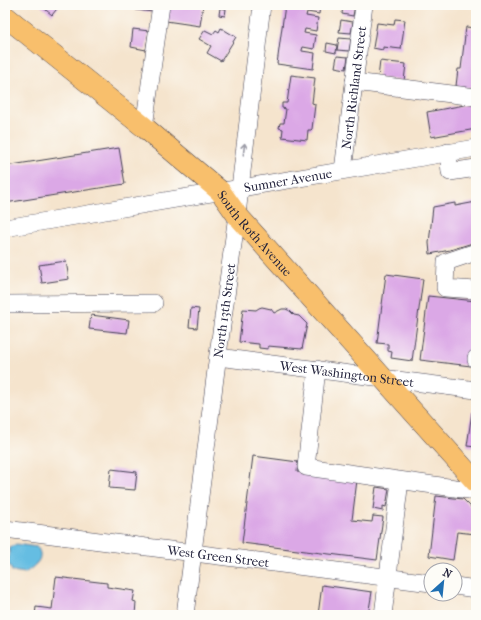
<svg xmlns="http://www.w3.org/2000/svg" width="481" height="620" viewBox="0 0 481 620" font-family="'IM FELL French Canon',serif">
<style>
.water{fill:#65bde2;stroke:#44708e}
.building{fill:#dba8e6}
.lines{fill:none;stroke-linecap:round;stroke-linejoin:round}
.minor-casing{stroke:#423f51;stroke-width:18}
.major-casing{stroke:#423f51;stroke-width:22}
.minor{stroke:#fff;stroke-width:17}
.major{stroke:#f8bf6c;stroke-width:21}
.oneway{stroke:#9c9ca7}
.labels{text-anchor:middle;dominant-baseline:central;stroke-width:3;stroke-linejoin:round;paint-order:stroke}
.street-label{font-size:13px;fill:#22223b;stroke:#fdfcf7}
</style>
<rect width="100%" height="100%" fill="#fdfcf7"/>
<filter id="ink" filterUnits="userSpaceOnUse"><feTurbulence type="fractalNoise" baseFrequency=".025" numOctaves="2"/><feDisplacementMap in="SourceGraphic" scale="8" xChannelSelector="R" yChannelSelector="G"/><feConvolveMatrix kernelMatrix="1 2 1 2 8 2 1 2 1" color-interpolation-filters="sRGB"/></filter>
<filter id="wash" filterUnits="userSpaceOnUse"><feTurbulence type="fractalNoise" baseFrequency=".012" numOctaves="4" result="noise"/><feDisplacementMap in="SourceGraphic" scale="16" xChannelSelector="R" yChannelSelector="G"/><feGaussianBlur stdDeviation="0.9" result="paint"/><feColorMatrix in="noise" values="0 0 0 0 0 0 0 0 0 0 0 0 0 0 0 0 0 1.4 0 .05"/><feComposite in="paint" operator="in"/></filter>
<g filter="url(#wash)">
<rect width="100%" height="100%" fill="#f5e4cd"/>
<path class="water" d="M16,544L37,547C46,559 34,566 25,573L12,571L8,562L10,548Z"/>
<g id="blocks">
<path class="building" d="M40,5H60L52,15Z
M137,5H154L153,12L136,10Z
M168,5H203L200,26L166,21Z
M285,5H320L319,14L307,12L306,16L318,18L316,31L305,29L304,33L316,35L314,49L303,47L302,50V51L315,53L313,69L277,64Z
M343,5H355L353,16L342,14Z
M220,8L226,9L225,16L219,15Z
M395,19L405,20L401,49L383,47V50L373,48L377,23L394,25Z
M341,20L353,22L351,33L339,32Z
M466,27L476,28V89L456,86L458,69H461Z
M221,28L236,37L221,61L207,53L211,46L199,39L205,30L213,34L216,30L219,32Z
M133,29L149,31L146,50L131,47Z
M339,38L351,39L349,51L337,50Z
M327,43L337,45L336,53L326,51Z
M337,56L348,57L346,69L335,67Z
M380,61L406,64L404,81L378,78Z
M291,75L315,78L312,103L315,104V105L312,129L311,130H308L307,140L282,137L283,129L279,128L280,123H284L286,109L282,108V103H287Z
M475,103H476V129L431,137L427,112Z
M119,148L125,184L5,203V166Z
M476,202V242L450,250L430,254L429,243L433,207L455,203V206Z
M66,261L69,279L42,283L39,265Z
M386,274L423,279L412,361L391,358L392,352L388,351V344L377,343Z
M428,296L476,301V325L471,366L420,360Z
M262,307L271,309L274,313L282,309H286L290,311L294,315L299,316L307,324L302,349L268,346V349L259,348V344L239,342L243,309L256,310L259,308Z
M191,308L199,309L197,328L189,327Z
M91,315L129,320L127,333L89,329Z
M472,412L476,413V447L467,446Z
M253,456L298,462L297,472L357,480L352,520L372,522L373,516L383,517L377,560L242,543Z
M111,469L137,472L135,490L109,488Z
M376,487L389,489L386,507L383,506V511L373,509Z
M436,496L463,499L476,512V534L457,532L453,560L429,556Z
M56,577L107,583V587L135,591L133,601L136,602L135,615H35L36,607L52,609Z
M322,585L372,592L368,615H318Z"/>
</g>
</g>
<g filter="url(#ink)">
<use href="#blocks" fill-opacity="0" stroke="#423f51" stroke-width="1"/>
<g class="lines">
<g class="minor-casing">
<g id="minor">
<path d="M354,82L476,97"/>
<path d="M144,127L161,5"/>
<path d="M448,152L450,172L476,168"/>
<path id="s1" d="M343,170L364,5"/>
<path id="s2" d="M5,228L476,148"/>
<path d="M476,252L446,262L445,288L476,290"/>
<path d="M5,304L154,303"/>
<path id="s3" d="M218,357L476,390"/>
<path d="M476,360V358"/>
<path d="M317,369L306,467L476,491"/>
<path id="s4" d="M5,529L431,583"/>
<path d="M455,586L476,589"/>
<path id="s5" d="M185,615L217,362L237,215L240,188L262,5"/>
<path d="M383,615L400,481"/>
</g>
</g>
<g class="major-casing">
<g id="major">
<path id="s6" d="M5,16L144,127L220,191L237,215L476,482"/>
</g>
</g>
<use href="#minor" class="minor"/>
<use href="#major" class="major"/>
</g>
<defs><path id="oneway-shaft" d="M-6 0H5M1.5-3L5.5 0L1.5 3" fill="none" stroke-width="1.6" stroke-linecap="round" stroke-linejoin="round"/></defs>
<use class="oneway" href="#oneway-shaft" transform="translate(244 149) rotate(-83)"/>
</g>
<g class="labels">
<g class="street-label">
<text stroke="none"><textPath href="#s1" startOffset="83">North Richland Street</textPath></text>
<text stroke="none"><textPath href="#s2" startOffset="287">Sumner Avenue</textPath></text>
<text stroke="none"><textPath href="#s6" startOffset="332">South Roth Avenue</textPath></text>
<text stroke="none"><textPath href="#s5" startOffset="307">North 13th Street</textPath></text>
<text stroke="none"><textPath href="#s3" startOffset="130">West Washington Street</textPath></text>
<text stroke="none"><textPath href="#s4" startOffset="215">West Green Street</textPath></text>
</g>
</g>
<rect width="481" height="620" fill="none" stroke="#fdfcf7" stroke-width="20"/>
<g transform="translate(443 582) rotate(27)"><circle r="19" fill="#fdfcf7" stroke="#a5a5ac"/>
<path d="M0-3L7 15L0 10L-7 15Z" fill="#1f6fb2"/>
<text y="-6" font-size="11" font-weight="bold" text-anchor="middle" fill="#22223b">N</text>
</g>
</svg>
